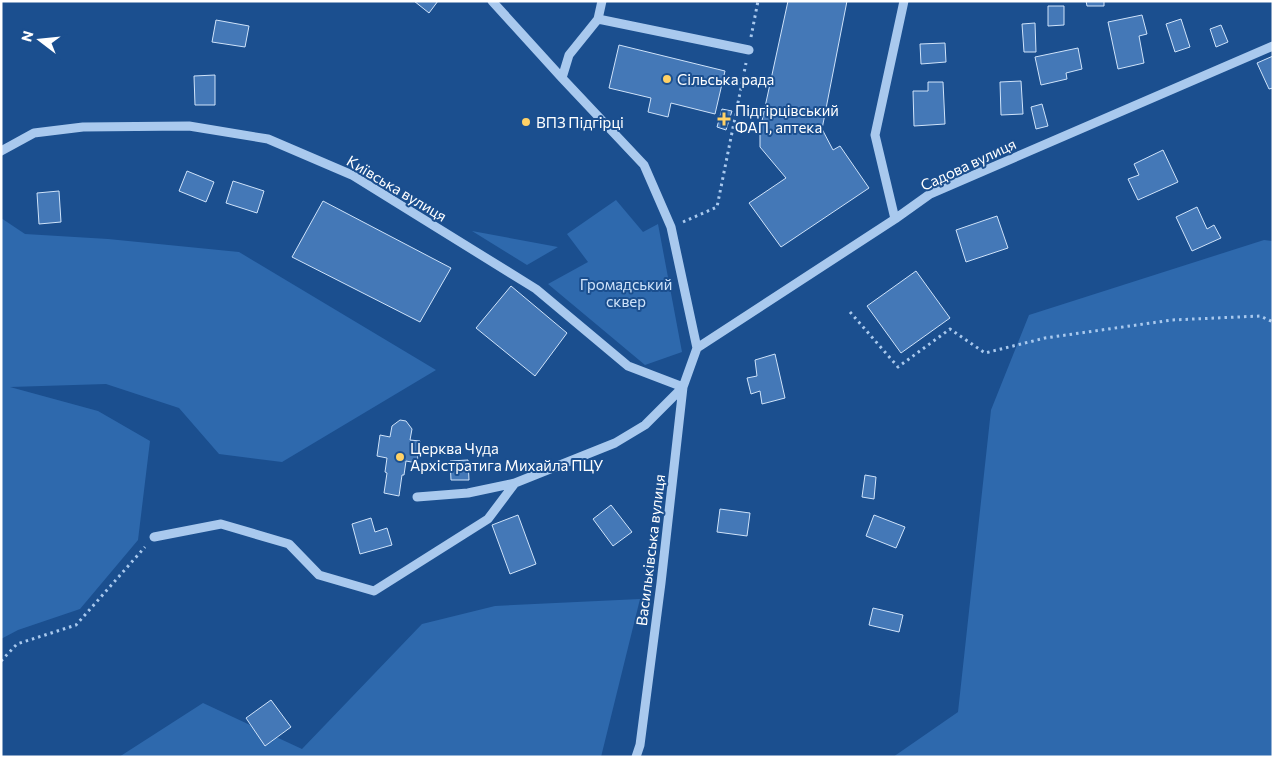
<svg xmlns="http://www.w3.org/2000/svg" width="1274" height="758" viewBox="0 0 1274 758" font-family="Commissioner,sans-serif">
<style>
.green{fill:#2e69ad}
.building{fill:#4478b7;stroke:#cfe3fa}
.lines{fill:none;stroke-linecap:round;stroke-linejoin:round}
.path{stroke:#a9c9ee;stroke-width:3;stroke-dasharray:2.5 4;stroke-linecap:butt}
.minor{stroke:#a9c9ee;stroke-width:9}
.poi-dot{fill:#ffd166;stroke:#1b4f8f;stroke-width:2}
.labels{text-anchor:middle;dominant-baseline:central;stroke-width:4;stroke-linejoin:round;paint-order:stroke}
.poi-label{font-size:15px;fill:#fff;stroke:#1b4f8f;text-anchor:start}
.street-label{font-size:15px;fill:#fff;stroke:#1b4f8f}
.park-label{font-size:15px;fill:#cfe3fa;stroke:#1b4f8f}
</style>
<rect width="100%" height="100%" fill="#1b4f8f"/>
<path class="green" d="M616,200L643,232L658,224L682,352L645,365L548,284L588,262L567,234Z
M1,218L25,234L108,239L239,252L436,370L282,462L219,454L179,408L106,384L10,387L98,411L150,441L138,540L80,609L18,630L1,639Z
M472,231L558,247L527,265Z
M1264,240L1273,241V757H893L958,712L991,410L1029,315Z
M640,599L601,757H119L203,703L302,749L422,624L495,606Z"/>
<path class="building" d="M414,1H438L429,13Z
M788,1H847L822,129L833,150L840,146L869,188L781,247L749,203L786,178L760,147V130Z
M1086,1H1104V6H1087Z
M1048,6H1064V25L1048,26Z
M1142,15L1147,34L1139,36L1144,63L1118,69L1108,22Z
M1181,19L1190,47L1175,52L1166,24Z
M216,20L249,26L245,47L212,42Z
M1035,23L1036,52H1024L1022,24Z
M1221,25L1228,42L1216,47L1210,29Z
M945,43L946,62L921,64L920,44Z
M619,45L725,71L715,114L671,103L668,117L648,112L651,98L609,88Z
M1078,48L1082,69L1066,73L1067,79L1041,85L1035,57Z
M1273,56V88L1269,89L1257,63Z
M215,75V105H195L194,76Z
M1021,81L1023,114L1001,115L1000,82Z
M928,82H943L945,124L914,126L913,91H928Z
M1042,104L1048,126L1036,129L1031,107Z
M722,109L732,111L726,130L717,127Z
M1163,150L1178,182L1138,200L1128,179L1139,175L1134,164Z
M187,171L214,182L206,202L179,191Z
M233,181L264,191L257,213L226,203Z
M59,191L61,222L39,224L37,193Z
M323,201L451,268L420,322L292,257Z
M1197,207L1207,229L1214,225L1221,238L1192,251L1176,217Z
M997,216L1008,248L966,262L956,230Z
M916,271L950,318L901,353L867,306Z
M511,286L567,333L535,376L476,328Z
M775,354L785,398L762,404L760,391L751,394L747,378L757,376L755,360Z
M400,420L406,421L412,429L410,440L420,441L417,463L406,461L404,475H402L399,496L384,493L387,473L385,472L387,458L377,456L380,435L390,437L392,426Z
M468,460L469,480H451L450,461Z
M865,475L876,477L874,499L862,497Z
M611,505L632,532L613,546L593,519Z
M720,509L750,513L747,536L717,532Z
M518,515L536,564L510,574L492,525Z
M874,515L905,527L896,548L866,536Z
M371,518L375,532L387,528L392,545L360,554L352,524Z
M873,608L903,615L899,632L869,625Z
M271,700L291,727L265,746L246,718Z"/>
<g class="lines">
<path class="path" d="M751,37L758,1
M683,222L717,207L746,63
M850,312L898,367L950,329L985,353L1045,338L1172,320L1260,316L1273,322
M1,661L17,644L76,625L145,547"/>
<path class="minor" d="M492,1L562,78L644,165L671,227L697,348
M598,19L749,50
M562,78L569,55L598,19L602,1
M1,151L34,133L83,127L189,126L268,139L352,175L536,289L628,366L683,387L645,425L615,443L515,483L468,493L417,497
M895,219L875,135L904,1
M697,348L895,219L930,194L1273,46
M154,537L221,524L289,544L319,575L374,591L488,519L515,483
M636,757L640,745L661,583L683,387L697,348"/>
</g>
<g class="poi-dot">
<circle cx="667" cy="79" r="5"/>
<path d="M721.5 111.5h5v5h5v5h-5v5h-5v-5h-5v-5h5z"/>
<circle cx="526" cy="122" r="5"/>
<circle cx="400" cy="457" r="5"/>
</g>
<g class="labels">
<g class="poi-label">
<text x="677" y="79">Сільська рада</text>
<text x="735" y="110">Підгірцівський<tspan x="735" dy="17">ФАП, аптека</tspan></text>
<text x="536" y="122">ВПЗ Підгірці</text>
<text x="410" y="448">Церква Чуда<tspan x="410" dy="17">Архістратига Михайла ПЦУ</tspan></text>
</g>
<g class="street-label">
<text transform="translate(968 164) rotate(-25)">Садова вулиця</text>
<text transform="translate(397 188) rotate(31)">Київська вулиця</text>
<text transform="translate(650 550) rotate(-83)">Васильківська вулиця</text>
</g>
<g class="park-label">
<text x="626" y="284">Громадський<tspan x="626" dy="17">сквер</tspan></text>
</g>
</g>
<rect width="1274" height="758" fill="none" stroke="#ffffff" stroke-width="5"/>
<g transform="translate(40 40) rotate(286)" stroke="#1b4f8f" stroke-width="4" paint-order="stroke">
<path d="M0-4L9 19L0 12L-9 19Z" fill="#ffffff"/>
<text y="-8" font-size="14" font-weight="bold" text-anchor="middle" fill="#ffffff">N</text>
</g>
</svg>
